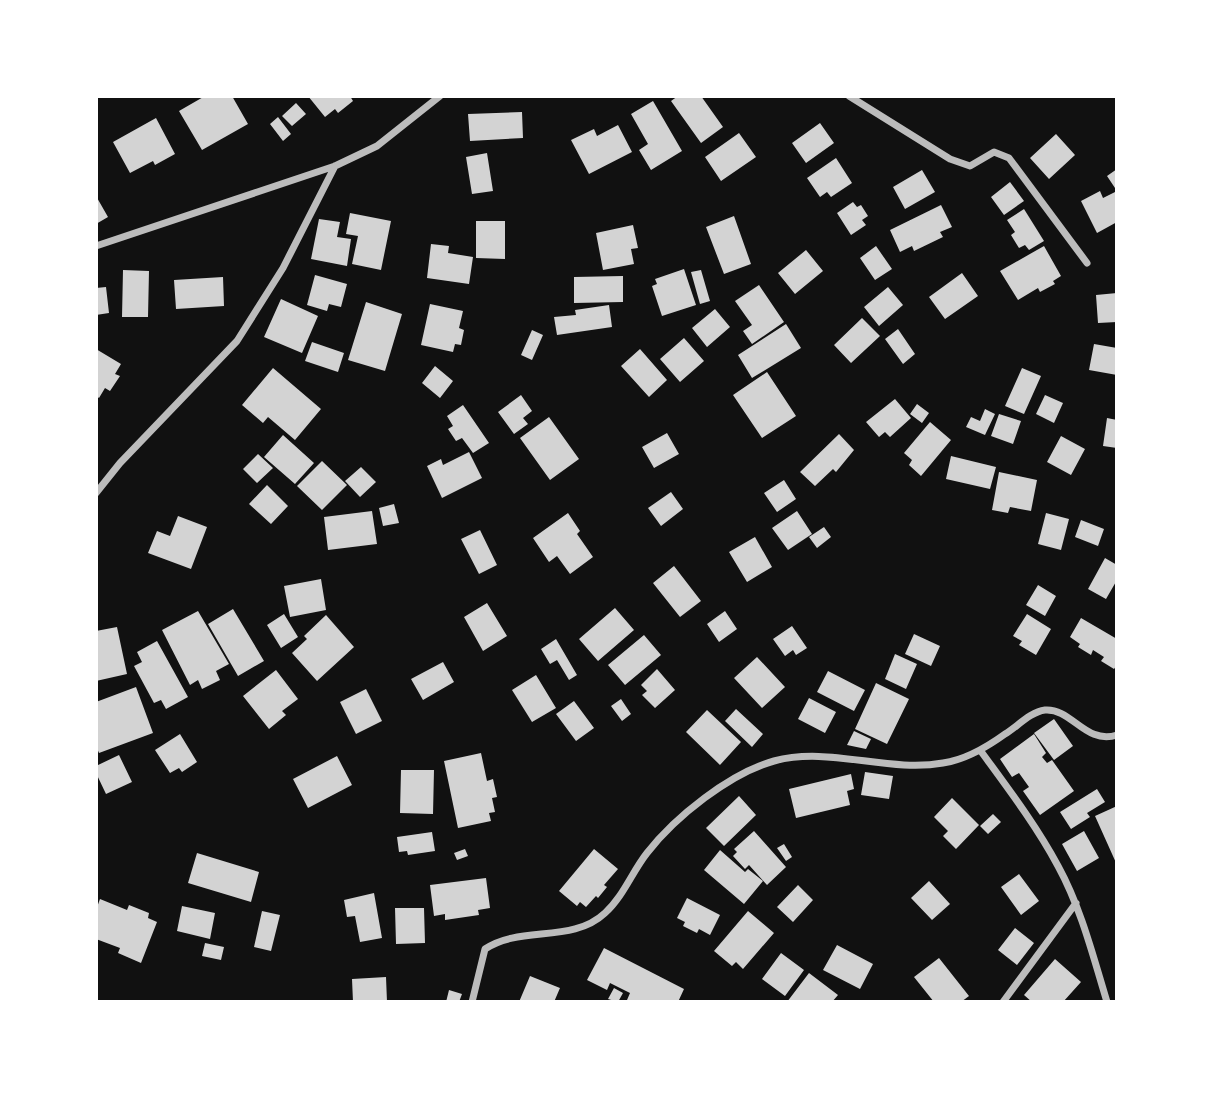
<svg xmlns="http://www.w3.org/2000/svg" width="1213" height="1098" viewBox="0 0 1213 1098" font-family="'PT Sans Narrow',sans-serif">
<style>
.building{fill:#d3d3d3}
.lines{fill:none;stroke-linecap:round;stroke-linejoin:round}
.minor{stroke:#bcbcbc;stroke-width:7}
</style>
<rect width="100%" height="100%" fill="#111"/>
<path class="building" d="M205,96H232L248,124L202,150L179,111Z
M308,96H350L353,101L338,113L335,109L325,117Z
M678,96H701L723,127L701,143L671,101Z
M653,101L682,151L651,170L639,150L648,144L631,114Z
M296,103L306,114L292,126L282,116Z
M522,112L523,138L470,141L468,114Z
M278,117L291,134L283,141L270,124Z
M156,118L175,154L155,165L153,161L130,173L113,142Z
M820,123L834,143L806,163L792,143Z
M618,125L632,152L589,174L571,140L594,129L597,136Z
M739,133L756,157L721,181L705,157Z
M1056,134L1075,155L1049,179L1030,158Z
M487,153L493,191L472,194L466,157Z
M836,158L852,183L831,197L827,192L820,197L807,178Z
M1117,169V187L1115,188L1107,176Z
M922,170L935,192L905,209L893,187Z
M1010,182L1024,201L1004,215L991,197Z
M1100,191L1103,198L1117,191V222L1097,233L1081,201Z
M96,196L108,217L96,224Z
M853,202L857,207L861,205L868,216L862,220L866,225L851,235L837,213Z
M941,205L952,227L940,232L943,237L914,251L912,246L900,252L890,230Z
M1024,209L1044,241L1029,250L1025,245L1019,248L1011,235L1015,232L1007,220Z
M350,213L391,221L381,270L352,264L358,236L346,234Z
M734,216L751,264L724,274L706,227Z
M319,219L340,222L337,237L351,239L347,266L311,259Z
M476,221H505V259L476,258Z
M633,225L638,248L631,249L634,264L603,270L596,233Z
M431,244L449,246L448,253L473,257L469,284L427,278Z
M876,246L892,269L875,280L860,258Z
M1044,246L1061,276L1053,281L1055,284L1040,292L1038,288L1018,300L1000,271Z
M806,250L823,271L795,294L778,273Z
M684,269L696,305L662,316L652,286L657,284L655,279Z
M123,270L149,271L148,317H122Z
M701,270L710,301L700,304L691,272Z
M962,273L978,296L945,319L929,297Z
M315,275L347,284L341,307L329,304L327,311L307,305Z
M623,276V302L574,303V277Z
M223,277L224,306L176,309L174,280Z
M759,285L784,322L752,344L743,331L752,325L735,301Z
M106,287L109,313L96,315V288Z
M888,287L903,305L879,326L864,307Z
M1117,293V322L1098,323L1096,295Z
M281,299L318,316L302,353L264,337Z
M366,302L402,314L385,371L348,360Z
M430,304L463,311L459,328L464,330L461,345L455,344L453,352L421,345Z
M609,305L612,327L557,335L554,317L576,315L575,310Z
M715,309L730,327L707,347L692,328Z
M862,318L880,336L851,363L834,345Z
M786,324L801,348L752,378L738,355Z
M898,329L915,354L903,364L885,339Z
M532,330L543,335L532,360L521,355Z
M684,338L704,361L680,382L660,359Z
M312,342L344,353L338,372L305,361Z
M1094,344L1117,348V375L1089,370Z
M96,349L121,364L115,374L120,376L110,391L105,388L99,398L96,396Z
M640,349L667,380L649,397L621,366Z
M435,366L453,381L440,398L422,383Z
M273,368L321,409L295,440L268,417L263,423L242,405Z
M1022,368L1041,376L1024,414L1005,406Z
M767,372L796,416L762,438L733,395Z
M521,395L532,411L523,418L528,424L514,434L498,412Z
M1045,395L1063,403L1054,423L1036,414Z
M895,399L911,418L890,437L885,432L879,437L866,422Z
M917,404L929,413L922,423L910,414Z
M463,405L489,443L473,453L462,438L456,441L448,429L453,426L447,416Z
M985,409L995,414L985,435L966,427L971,417L980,421Z
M999,414L1021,421L1013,444L991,436Z
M549,417L579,459L550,480L520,438Z
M1107,418L1117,420V448L1103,446Z
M930,422L951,440L921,476L909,465L912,460L904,453Z
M667,433L679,454L654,468L642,447Z
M839,434L854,450L836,472L833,469L815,486L800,472Z
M283,435L314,463L295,484L264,457Z
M1061,436L1085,449L1071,475L1047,462Z
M469,452L482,478L442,498L427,466L441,459L443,465Z
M258,454L273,468L257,483L243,469Z
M951,456L996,467L990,489L946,479Z
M322,461L347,485L322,510L297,486Z
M361,467L376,482L360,497L345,481Z
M999,472L1037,480L1031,511L1010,507L1008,513L992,510Z
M784,480L796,499L777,512L764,493Z
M267,485L288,506L271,524L249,504Z
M671,492L683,509L661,526L648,508Z
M394,504L399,523L383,526L379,508Z
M372,511L377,544L328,550L324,517Z
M797,511L812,534L788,550L772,528Z
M568,513L580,531L577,534L593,557L570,574L557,556L549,562L533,538Z
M1046,513L1069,519L1061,550L1038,544Z
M178,516L207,527L191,569L148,553L157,531L170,536Z
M1081,520L1104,529L1098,546L1075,537Z
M824,527L831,537L817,548L809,537Z
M480,530L497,565L479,574L461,539Z
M755,537L772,567L747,582L729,552Z
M1105,558L1117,565V580L1106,599L1088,589Z
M674,566L701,601L680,617L653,583Z
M321,579L326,610L290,617L284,586Z
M1038,585L1056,596L1045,616L1026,605Z
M487,603L507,636L483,651L464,617Z
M615,608L634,630L598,661L579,639Z
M233,609L264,661L238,676L208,624Z
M198,611L229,664L216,671L220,680L202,689L198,680L190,685L162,630Z
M725,611L737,629L719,642L707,624Z
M284,614L298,637L281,648L267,625Z
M1027,614L1051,629L1036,655L1019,645L1022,641L1013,636Z
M326,615L354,647L317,681L292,653L307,639L304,636Z
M1081,618L1117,639V665L1114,669L1101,661L1104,657L1093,650L1091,655L1078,647L1080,644L1070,637Z
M792,626L807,648L796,655L793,650L785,656L773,639Z
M117,627L127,674L96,681V631Z
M914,634L940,646L931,666L905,654Z
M644,635L661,655L625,685L608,665Z
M556,639L577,675L569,680L557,660L550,664L541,649Z
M157,641L188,697L166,709L161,700L154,703L134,666L142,662L137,652Z
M895,654L917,664L906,689L885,679Z
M757,657L785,687L762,708L734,678Z
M443,662L454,682L423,700L411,679Z
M657,669L675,690L655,708L642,695L647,691L641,685Z
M276,670L298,699L282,711L286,715L269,729L243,696Z
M828,671L865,690L854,711L817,692Z
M536,675L556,708L532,722L512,690Z
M876,683L909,699L887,744L855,729Z
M136,687L153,733L99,753L96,746V702Z
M366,689L382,721L356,734L340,702Z
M809,698L836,712L825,733L798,719Z
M621,699L631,714L622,721L611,706Z
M574,701L594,728L576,741L556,714Z
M736,709L763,734L752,747L725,721Z
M707,710L741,742L720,765L686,732Z
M1054,719L1073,746L1054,760L1034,733Z
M854,731L871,739L866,749L847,745Z
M180,734L197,762L182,772L179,768L170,773L155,750Z
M1034,734L1046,753L1042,757L1047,763L1052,760L1074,791L1040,815L1023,791L1029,787L1019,773L1012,777L1000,759Z
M481,753L487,781L493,779L497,797L492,798L495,812L489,813L491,821L458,828L444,761Z
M119,755L132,782L106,794L96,773V766Z
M337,756L352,785L308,808L293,779Z
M401,770H434L433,814L400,813Z
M865,772L893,776L889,799L861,795Z
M851,774L854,789L847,791L850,805L796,818L789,789Z
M1097,789L1105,802L1087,813L1090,817L1071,829L1060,812Z
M739,796L756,815L724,846L706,828Z
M952,798L979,825L956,849L943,836L948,831L934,817Z
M1117,806V865L1095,816Z
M993,814L1001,822L988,834L980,826Z
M754,831L786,867L767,885L749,865L745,869L733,856L737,852L734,849Z
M1084,831L1099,858L1077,871L1062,844Z
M432,832L435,851L408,855L407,851L399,852L397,837Z
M784,844L792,857L786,861L777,848Z
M465,849L468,856L457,860L454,853Z
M594,849L618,869L604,885L607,887L598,898L596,896L586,907L580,902L577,906L559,891Z
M720,850L745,872L748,869L763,881L744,904L704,870Z
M197,853L259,872L251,902L188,883Z
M1019,874L1039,901L1021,915L1001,887Z
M486,878L490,908L478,910L479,915L445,920V914L434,916L430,885Z
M929,881L950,904L932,920L911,898Z
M798,885L813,900L793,922L777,907Z
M374,893L382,938L360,942L355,916L347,917L344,900Z
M687,898L720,915L710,935L699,929L697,933L683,926L685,922L677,918Z
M100,899L127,910L129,905L149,913L148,918L157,922L141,963L118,953L120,948L96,939V910Z
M182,906L215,913L210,939L177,931Z
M395,908H424L425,943L396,944Z
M262,911L280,915L271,951L254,947Z
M748,911L774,933L743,969L736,962L732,966L714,951Z
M1015,928L1034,943L1017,965L998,950Z
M205,943L224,947L221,960L202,956Z
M837,945L873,964L860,989L823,970Z
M604,948L684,989L678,1002H630L627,1000L630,993L610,983L607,990L587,980Z
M781,953L804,970L785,996L762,979Z
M939,958L969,996L961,1002H934L914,977Z
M1055,959L1081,982L1063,1002H1032L1024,995Z
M809,973L838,995L832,1002H787Z
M530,976L560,988L554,1002H519Z
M386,977L387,1002H353L352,979Z
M614,988L623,993L618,1002L608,999Z
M449,990L462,994L459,1002H446Z"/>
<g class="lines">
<path class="minor" d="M849,96L950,159L970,166L994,152L1009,158L1087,263
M96,246L335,166L377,146L440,96
M96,493L120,463L237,341L283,268L335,166
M980,750C1007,787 1036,825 1058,866C1081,908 1093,956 1107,1002
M472,1002L485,949C521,925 572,944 605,913C623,897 632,872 647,853C675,817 730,773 774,761C829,746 888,773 943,763C964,760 987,747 1005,734C1017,727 1030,712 1045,710C1072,708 1085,745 1117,735
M1003,1002L1076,903"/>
</g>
<rect width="1213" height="1098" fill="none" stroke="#ffffff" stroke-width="196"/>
</svg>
